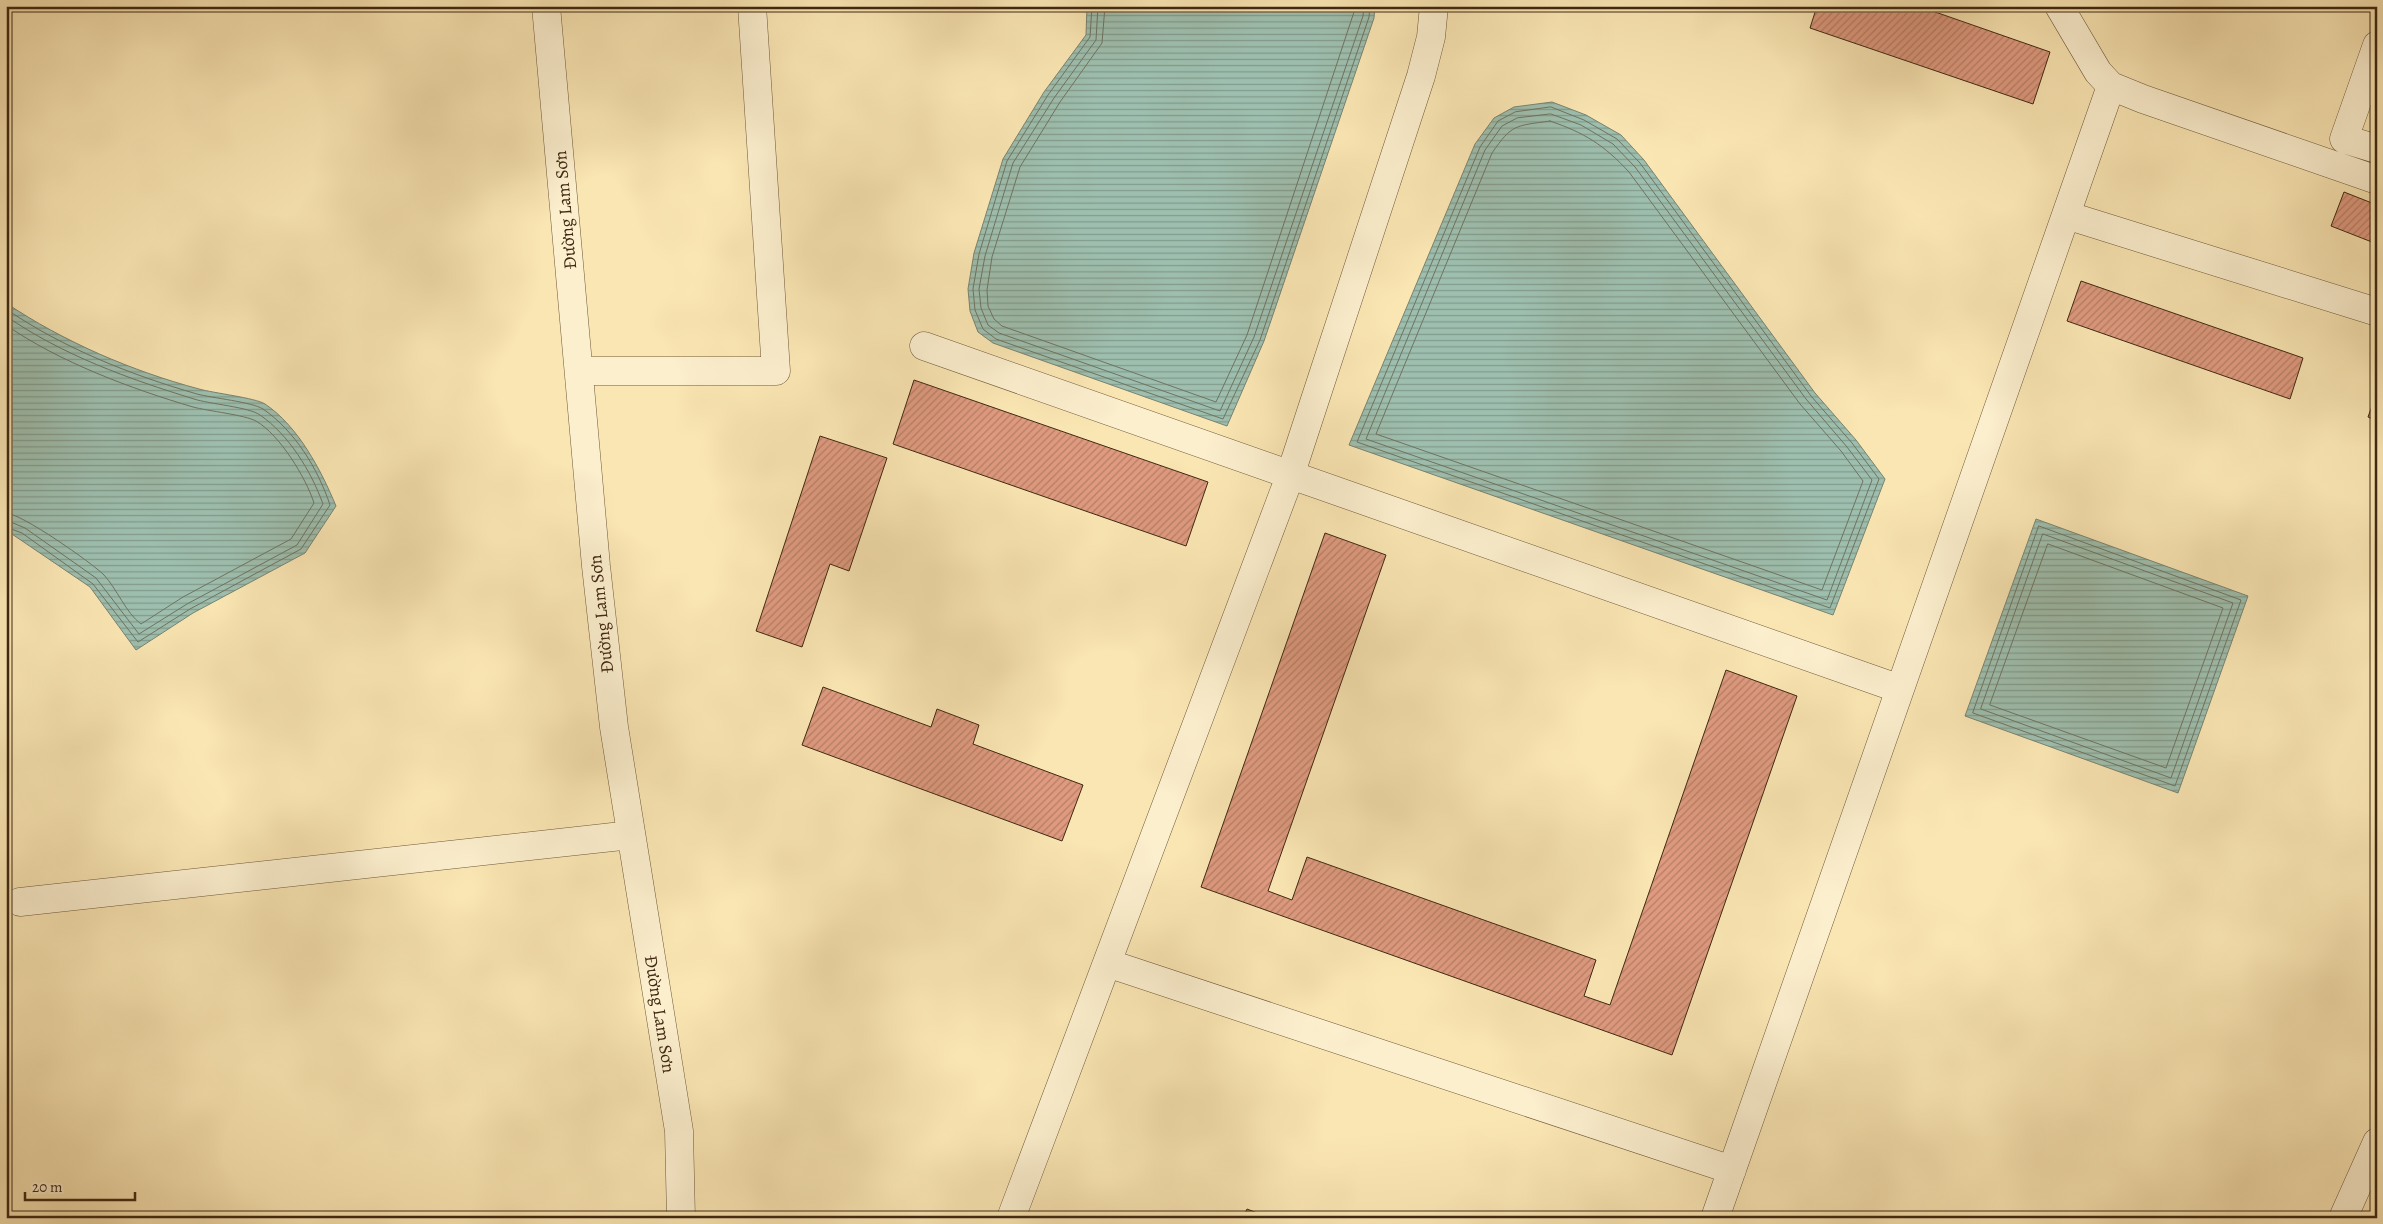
<svg xmlns="http://www.w3.org/2000/svg" width="2383" height="1224" viewBox="0 0 2383 1224" font-family="Alegreya,serif">
<style>
.water{fill:url(#water-rules);stroke:#788370}
.lines{fill:none;stroke-linecap:round;stroke-linejoin:round}
.shore{stroke:#6e7460;stroke-width:1}
.building{fill:url(#building-hatch);stroke:#3f2812}
.minor-casing{stroke:#6e583a;stroke-width:29}
.minor{stroke:#fcefce;stroke-width:28}
.labels{text-anchor:middle;dominant-baseline:central;stroke-width:5;stroke-linejoin:round;paint-order:stroke}
.street-label{font-size:18px;fill:#3f2812;stroke:#fcefce}
</style>
<defs>
<pattern id="water-rules" width="6" height="5" patternUnits="userSpaceOnUse" patternTransform="scale(1.25)"><rect width="6" height="5" fill="#9ebfaf"/><path d="M0 2.5h6" fill="none" stroke="#829b8d"/></pattern>
<pattern id="building-hatch" width="6" height="6" patternUnits="userSpaceOnUse" patternTransform="scale(1.25)"><rect width="6" height="6" fill="#df9a7f"/><path d="M-1 1l2-2M0 6l6-6M5 7l2-2" fill="none" stroke="#b67e67"/></pattern>
</defs>
<rect width="100%" height="100%" fill="#fae6b3"/>
<filter id="stains"><feTurbulence type="fractalNoise" baseFrequency=".004" numOctaves="4"/><feColorMatrix values="0 0 0 0 .2 0 0 0 0 .09 0 0 0 0 .02 0 0 0 .5 -.17"/></filter>
<radialGradient id="worn" r=".72"><stop offset=".6" stop-color="#630" stop-opacity="0"/><stop offset="1" stop-color="#630" stop-opacity=".3"/></radialGradient>
<path class="water" d="M1087,6H1375L1374,18L1264,341L1227,426L993,343L978,332L970,311L968,289L974,253L1003,159L1044,92L1086,35Z
M1552,102L1586,115L1621,135L1644,160L1815,393L1856,440L1885,479L1833,615L1349,445L1475,144L1494,118L1514,107Z
M6,303C64,342 132,371 199,389C213,393 256,398 265,404C298,426 321,470 336,506L305,553L193,613L136,650L90,587L6,530Z
M2036,519L2248,596L2178,793L1965,716Z"/>
<g class="lines">
<path class="shore" d="M1092,6L1090,37L1048,95L1007,161L979,254L973,289L975,310L983,329L996,339L1223,419L1260,340L1369,17L1370,6
M1098,6L1096,40L1054,98L1013,163L985,256L979,289L981,308L988,325L999,333L1220,411L1254,337L1363,16L1364,6
M1105,6L1102,43L1060,102L1020,167L992,257L987,290L988,306L994,319L1002,326L1216,402L1247,335L1356,6
M1551,107L1584,120L1617,139L1640,163L1811,396L1852,443L1879,479L1830,608L1357,442L1480,147L1498,121L1515,112Z
M1551,114L1581,125L1613,144L1635,167L1806,399L1847,447L1872,480L1827,600L1366,439L1485,150L1502,126L1517,118Z
M1550,121C1585,133 1604,145 1629,172L1800,404L1841,451L1863,481L1822,590L1376,434L1492,153C1512,124 1515,126 1550,121Z
M6,309C63,348 131,375 197,394C212,398 252,402 263,409C295,431 318,469 330,505L301,549L190,609L138,642L93,584L22,533L6,527
M6,316C62,355 129,379 194,399C209,404 249,407 260,415C289,435 311,471 323,504L297,545L187,604L139,634L96,578L25,528L6,520
M6,325C59,362 132,389 193,407C208,411 245,415 256,421C280,435 306,478 314,503L291,539L183,597L141,624C126,613 117,589 104,575C92,563 21,513 6,513
M2039,526L2241,600L2175,786L1973,713Z
M2043,534L2233,603L2171,778L1981,709Z
M2048,544L2223,608L2166,768L1990,705Z"/>
</g>
<path class="building" d="M1817,6H1918L2050,52L2033,104L1810,28Z
M2344,192L2377,205V244L2331,226Z
M2081,281L2303,358L2290,399L2067,321Z
M914,380L1208,482L1186,546L893,444Z
M2377,392V421L2368,417Z
M820,436L887,458L849,571L830,564L802,647L756,631Z
M1325,533L1386,555L1268,891L1292,900L1307,857L1596,960L1584,996L1610,1005L1726,670L1797,696L1672,1055L1201,887Z
M823,687L931,727L937,709L979,725L973,744L1083,785L1062,841L802,745Z
M1247,1209L1270,1218H1243Z"/>
<g class="lines">
<g class="minor-casing">
<path id="minor" d="M546,6L596,566L614,727L679,1131L681,1218
M2059,6L2098,72L2111,86L2143,99L2377,180
M2377,45L2344,139L2377,149
M2066,215L2377,312
M924,346L1900,689
M579,371H776L752,6
M20,902L631,835
M1107,963L1732,1170
M1011,1218L1290,476L1421,76L1431,37L1434,6
M1715,1218L2111,86
M2343,1218L2377,1142"/>
</g>
<use href="#minor" class="minor"/>
</g>
<g class="labels">
<g class="street-label">
<text transform="translate(565 210) rotate(-95)">Đường Lam Sơn</text>
<text transform="translate(601 614) rotate(-96)">Đường Lam Sơn</text>
<text transform="translate(660 1014) rotate(81)">Đường Lam Sơn</text>
</g>
</g>
<rect width="2383" height="1224" fill="none" stroke="#fae6b3" stroke-width="25"/>
<rect x="8" y="8" width="2368" height="1209" fill="none" stroke="#3f2812" stroke-width="2.5"/>
<rect x="12" y="12" width="2358" height="1199" fill="none" stroke="#3f2812"/>
<path d="M25 1192v8h110v-8" fill="none" stroke="#3f2812" stroke-width="2.5"/>
<text x="32" y="1192" font-size="15" fill="#3f2812" stroke="#fcefce" stroke-width="4" paint-order="stroke">20 m</text>
<rect width="100%" height="100%" filter="url(#stains)"/>
<rect width="100%" height="100%" fill="url(#worn)"/>
</svg>
